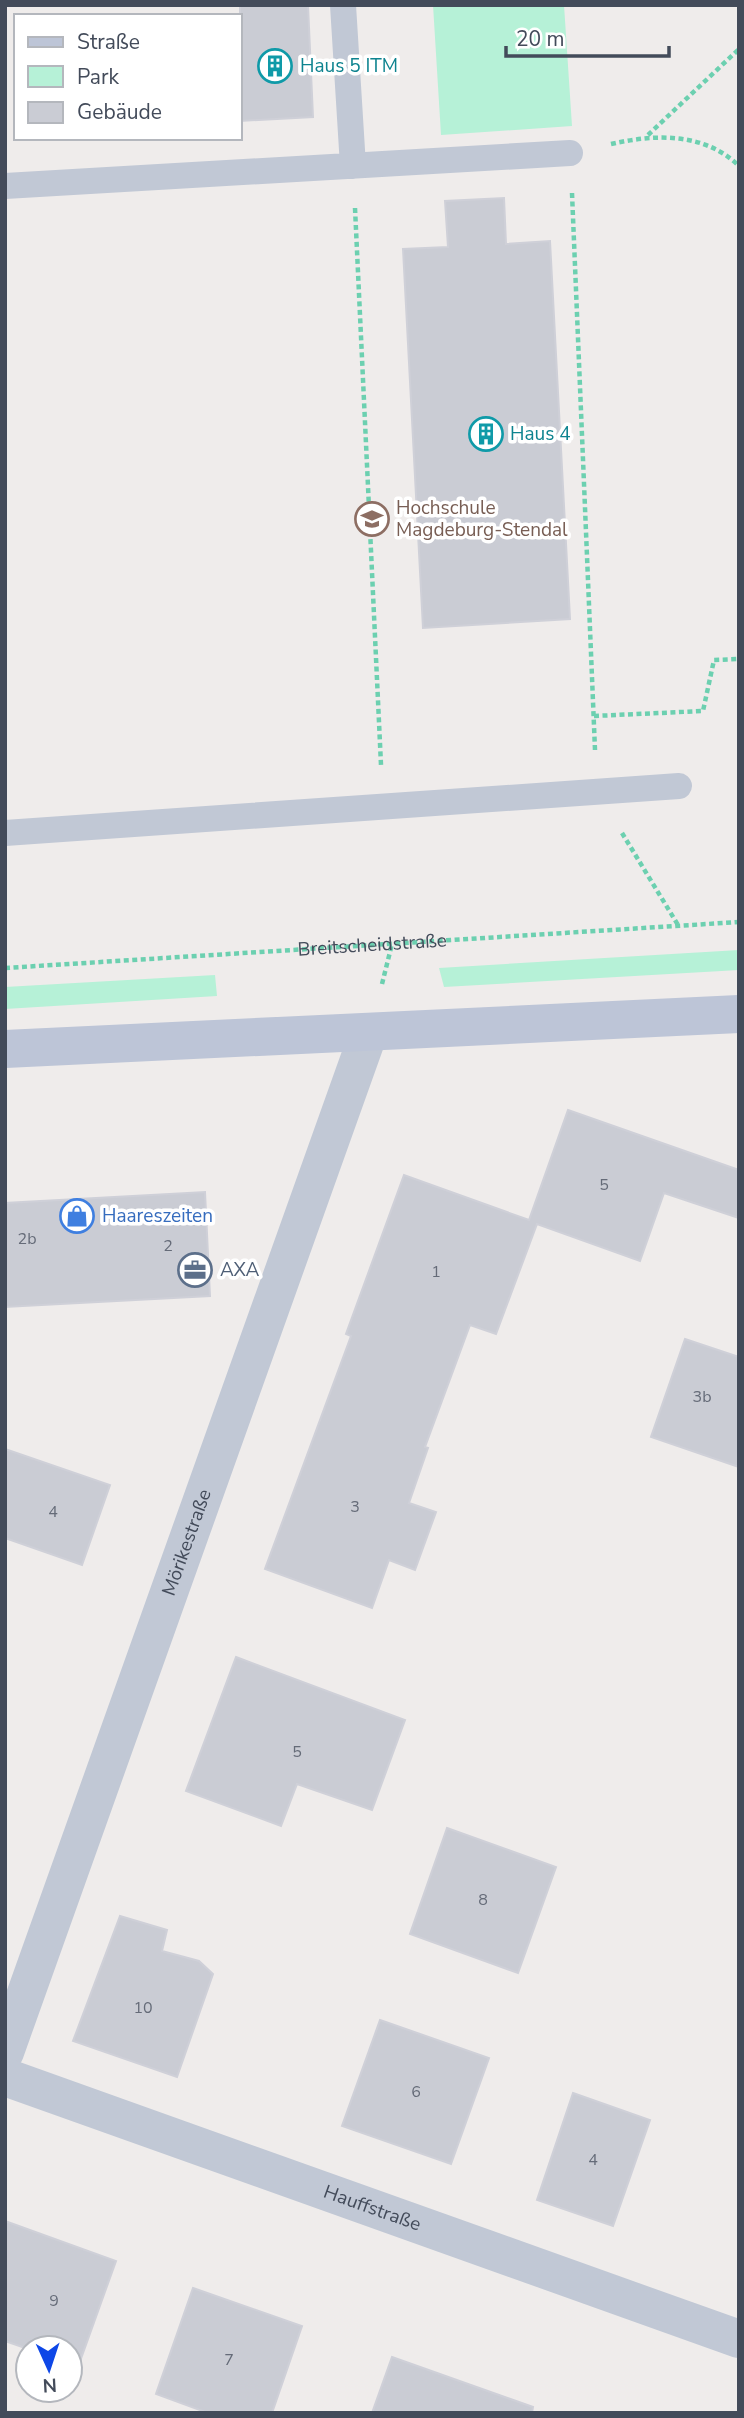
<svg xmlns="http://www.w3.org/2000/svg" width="744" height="2418" viewBox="0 0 744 2418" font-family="'Nunito Sans',sans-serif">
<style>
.green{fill:#b6f1d7}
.building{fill:#caccd4;stroke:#cfd0d8;stroke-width:2}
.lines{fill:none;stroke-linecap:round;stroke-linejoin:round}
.path{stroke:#6cd0b0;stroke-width:4.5;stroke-dasharray:5 3.5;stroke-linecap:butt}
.lane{stroke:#c1c8d5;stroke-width:26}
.street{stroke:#c1c8d5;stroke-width:38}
.secondary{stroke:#bdc5d7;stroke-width:38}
.labels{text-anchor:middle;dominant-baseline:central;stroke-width:7;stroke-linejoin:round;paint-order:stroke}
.number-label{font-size:16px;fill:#656b78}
.culture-label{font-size:19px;fill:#0d838f;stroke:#fff;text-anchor:start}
.education-label{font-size:19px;fill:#785e54;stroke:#fff;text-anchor:start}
.street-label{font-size:19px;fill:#434b5a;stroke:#fff}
.shop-label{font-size:19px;fill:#366cbe;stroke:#fff;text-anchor:start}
.service-label{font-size:19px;fill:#4e5e75;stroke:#fff;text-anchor:start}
</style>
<rect width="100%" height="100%" fill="#efeceb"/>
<path class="green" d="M433,5H564L572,126L441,135Z
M739,950V970L444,987L439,968Z
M215,975L217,996L5,1009V987Z"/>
<path class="building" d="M240,5H308L313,117L240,121Z
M504,198L506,244L550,241L570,619L423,628L403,249L448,247L445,201Z
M568,1110L739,1170V1218L664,1193L640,1261L537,1224L496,1334L470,1325L425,1447L428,1448L409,1503L436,1512L415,1570L389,1560L372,1608L265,1569L351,1336L346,1334L404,1175L529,1220Z
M205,1192L210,1296L5,1307V1203Z
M685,1339L739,1357V1467L651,1437Z
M5,1449L110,1485L82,1565L5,1538Z
M236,1657L405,1720L372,1810L297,1784L281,1826L186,1791Z
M447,1828L556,1867L518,1973L410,1934Z
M120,1916L167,1930L162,1951L199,1961L213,1974L177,2077L73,2041Z
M380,2020L489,2058L451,2164L342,2126Z
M573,2093L650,2120L613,2226L537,2200Z
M5,2221L116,2261L78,2367L70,2364V2348L28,2349L5,2341Z
M193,2288L302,2326L272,2413H208L156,2394Z
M392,2357L533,2407L532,2413H372Z"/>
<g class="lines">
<g class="path">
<path d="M648,135L739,49"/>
<path d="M611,144C655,134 704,132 739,166"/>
<path d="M572,193L595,750"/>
<path d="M355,208L381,765"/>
<path d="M594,716L703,711L714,660L739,659"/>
<path d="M622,833L678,925"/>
<path id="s1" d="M5,968L739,922"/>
<path d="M382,984L392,944"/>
</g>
<path class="lane" d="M343,5L353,166
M5,186L570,153
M5,833L679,786"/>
<g class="street">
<path id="s2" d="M5,2052L369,1032"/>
<path id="s3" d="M5,2077L739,2339"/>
</g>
<path class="secondary" d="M5,1049L739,1014"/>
</g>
<defs>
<g id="building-ring" transform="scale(1.75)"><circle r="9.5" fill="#fff" stroke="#0f9aa8" stroke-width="1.5"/><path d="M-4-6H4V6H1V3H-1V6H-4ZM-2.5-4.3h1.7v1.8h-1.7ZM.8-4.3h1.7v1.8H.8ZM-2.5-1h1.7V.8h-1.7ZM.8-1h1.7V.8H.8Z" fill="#0f9aa8"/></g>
<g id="university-ring" transform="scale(1.75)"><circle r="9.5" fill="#fff" stroke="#8d6e63" stroke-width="1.5"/><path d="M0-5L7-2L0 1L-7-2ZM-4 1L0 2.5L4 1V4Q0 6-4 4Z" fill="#8d6e63"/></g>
<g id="shop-ring" transform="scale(1.75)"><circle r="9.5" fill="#fff" stroke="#3f7fe0" stroke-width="1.5"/><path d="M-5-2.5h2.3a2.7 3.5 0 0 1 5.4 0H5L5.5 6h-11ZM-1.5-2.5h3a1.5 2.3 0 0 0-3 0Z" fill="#3f7fe0"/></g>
<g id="office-ring" transform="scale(1.75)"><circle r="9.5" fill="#fff" stroke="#5c6f8a" stroke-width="1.5"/><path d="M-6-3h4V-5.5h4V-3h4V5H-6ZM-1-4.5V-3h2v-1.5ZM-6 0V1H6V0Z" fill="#5c6f8a"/></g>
</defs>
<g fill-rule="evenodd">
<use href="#building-ring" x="275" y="66"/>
<use href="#building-ring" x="486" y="434"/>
<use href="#university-ring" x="372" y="519"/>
<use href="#shop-ring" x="77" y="1216"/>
<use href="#office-ring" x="195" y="1270"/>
</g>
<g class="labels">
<g class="number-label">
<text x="604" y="1185">5</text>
<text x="27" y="1239">2b</text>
<text x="168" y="1246">2</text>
<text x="436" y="1272">1</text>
<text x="702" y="1397">3b</text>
<text x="355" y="1507">3</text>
<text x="53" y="1512">4</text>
<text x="297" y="1752">5</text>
<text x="483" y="1900">8</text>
<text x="143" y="2008">10</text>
<text x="416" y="2092">6</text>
<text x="593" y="2160">4</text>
<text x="54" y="2301">9</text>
<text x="229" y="2360">7</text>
</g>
<g class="culture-label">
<text x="300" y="66">Haus 5 ITM</text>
<text x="510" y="434">Haus 4</text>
</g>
<g class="education-label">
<text x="396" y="508">Hochschule<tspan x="396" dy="22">Magdeburg-Stendal</tspan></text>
</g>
<g class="street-label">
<text stroke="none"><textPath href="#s1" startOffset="368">Breitscheidstraße</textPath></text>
<text stroke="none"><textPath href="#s2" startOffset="541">Mörikestraße</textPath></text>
<text stroke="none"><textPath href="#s3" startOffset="390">Hauffstraße</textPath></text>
</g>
<g class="shop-label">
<text x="102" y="1216">Haareszeiten</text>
</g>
<g class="service-label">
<text x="220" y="1270">AXA</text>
</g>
</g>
<rect width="744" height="2418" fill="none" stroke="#434b5a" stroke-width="14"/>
<rect x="14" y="14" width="228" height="126" fill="#ffffff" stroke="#b4b7bd" stroke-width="2"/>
<rect x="28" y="37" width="35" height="10" fill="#bdc5d7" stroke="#b4b7bd" stroke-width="2"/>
<text x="77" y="49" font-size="21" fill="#434b5a">Straße</text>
<rect x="28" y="66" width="35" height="21" fill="#b6f1d7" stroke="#b4b7bd" stroke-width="2"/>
<text x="77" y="84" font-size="21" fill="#434b5a">Park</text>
<rect x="28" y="102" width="35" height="21" fill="#caccd4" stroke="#b4b7bd" stroke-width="2"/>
<text x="77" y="119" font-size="21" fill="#434b5a">Gebäude</text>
<g transform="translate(49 2369) rotate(177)"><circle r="33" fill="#ffffff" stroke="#b4b7bd" stroke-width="2"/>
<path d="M0-5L12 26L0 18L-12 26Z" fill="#0e47e7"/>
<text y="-10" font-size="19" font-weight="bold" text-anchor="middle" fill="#434b5a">N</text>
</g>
<path d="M506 46v10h163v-10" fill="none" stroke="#434b5a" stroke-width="3.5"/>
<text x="516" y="46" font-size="21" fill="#434b5a" stroke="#ffffff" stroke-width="5" paint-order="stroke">20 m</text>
</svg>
